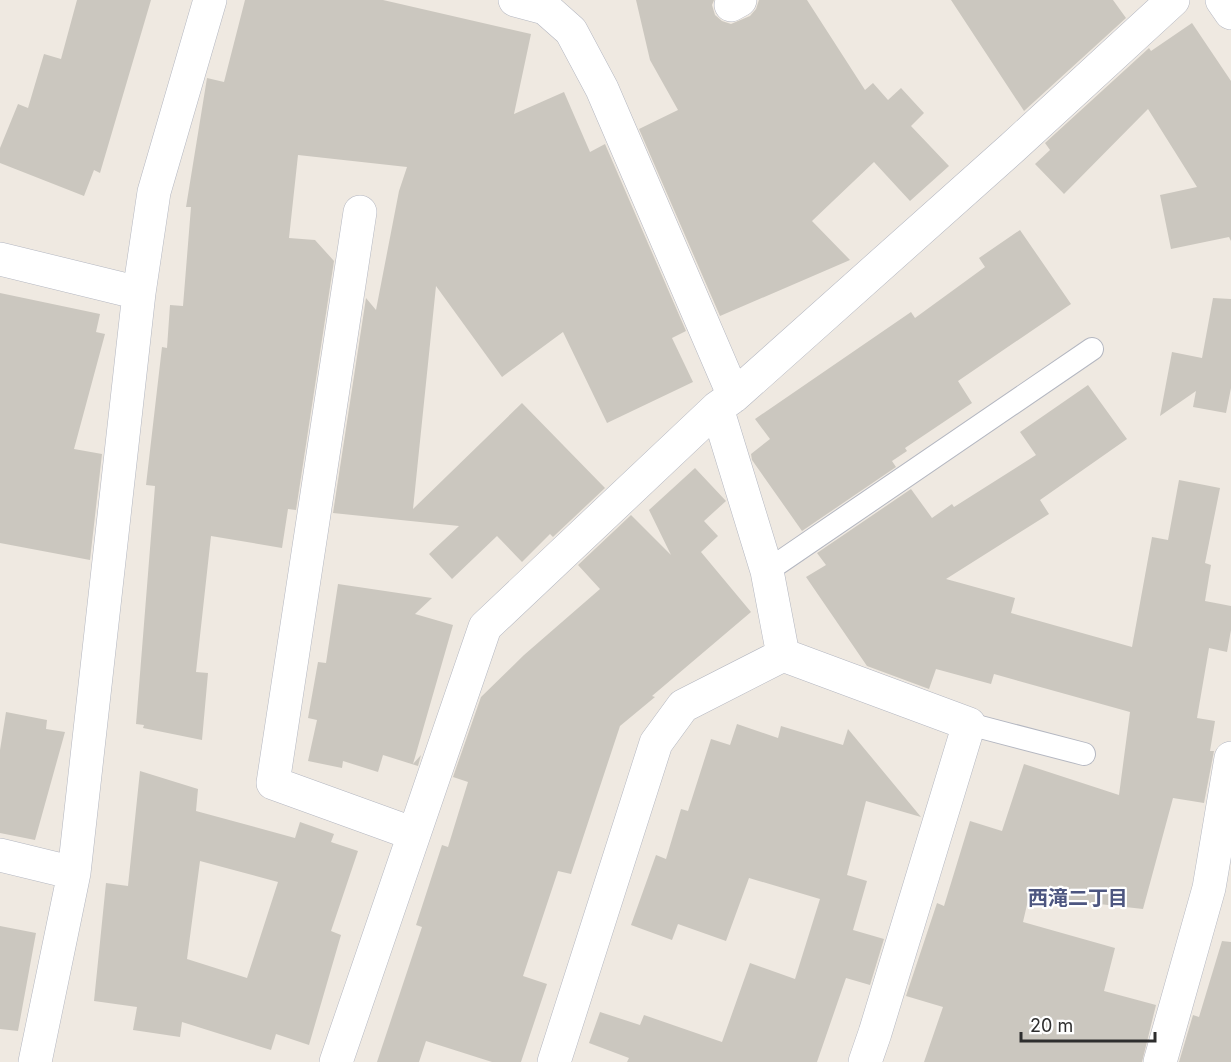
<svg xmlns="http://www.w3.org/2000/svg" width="1231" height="1062" viewBox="0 0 1231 1062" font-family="Inter,'Noto Sans JP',sans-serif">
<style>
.building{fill:#cbc7bf;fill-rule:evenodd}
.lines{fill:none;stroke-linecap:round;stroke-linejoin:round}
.lane-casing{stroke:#b4b7c1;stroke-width:24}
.street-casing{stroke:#b4b7c1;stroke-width:34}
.lane{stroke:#fff;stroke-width:22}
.street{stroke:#fff;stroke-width:33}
.labels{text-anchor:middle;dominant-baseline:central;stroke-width:4.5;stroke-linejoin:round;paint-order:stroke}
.neighbourhood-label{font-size:20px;font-weight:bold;fill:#4d5680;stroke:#fff}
</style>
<rect width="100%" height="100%" fill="#efe9e1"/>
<path class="building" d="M77,0H151L100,173L94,170L84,196L0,163V148L18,104L28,108L44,54L61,59Z
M245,0H383L531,34L514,114L564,92L590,152L605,144L686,331L672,338L693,382L607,423L563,332L502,377L436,286L413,509L522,403L605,488L553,537L550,534L522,562L497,536L452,579L429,554L459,526L333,513L366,298L376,310L399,191L407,167L298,155L289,238L315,240L334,261L296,510L288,509L282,548L211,536L196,672L208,673L202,740L143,728L144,725L136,724L155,486L146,485L162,347L167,348L170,305L183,306L191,207H186L207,78L224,82Z
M636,0H714L712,5L715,15L722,21L731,24L750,16L756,9L759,0H807L865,90L873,83L888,100L901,88L924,113L911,126L949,166L910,201L874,162L812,221L850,260L720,316L639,129L678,110L650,60Z
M951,0H1113L1126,18L1024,111Z
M1192,23L1231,81V241L1229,237L1171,249L1160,195L1197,187L1148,109L1064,194L1035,164L1050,150L1045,143L1149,48L1151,51Z
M1020,230L1071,304L958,381L972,403L905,448L907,451L892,461L896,467L802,531L752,460L751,454L770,439L755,419L911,312L915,318L985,267L979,258Z
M0,293L100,314L96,332L105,334L74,449L102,454L90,560L0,543Z
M1213,298L1231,299V388L1226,413L1193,407L1196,391L1160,416L1172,352L1202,358Z
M1088,385L1127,439L1040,500L1049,514L946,579L1015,598L1011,613L1132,647L1152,537L1168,540L1179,480L1220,488L1205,563L1211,565L1205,601L1231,606V630L1227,652L1209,648L1197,718L1215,721L1210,751H1214L1204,803L1173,798L1143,909L1029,896L1023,922L1115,948L1104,991L1156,1005L1142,1062H924L943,1007L906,996L937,903L944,906L970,821L1002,831L1024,764L1119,795L1130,712L994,674L991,684L936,669L929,689L867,666L806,577L826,565L817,553L911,489L932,518L952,504L954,507L1036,455L1020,432Z
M695,468L726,501L704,521L718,536L701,552L751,612L652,696L655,697L620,726L571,874L558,871L523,976L547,984L521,1062H492L426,1041L419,1062H377L422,927L416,925L442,845L448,847L468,782L453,777L481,697L524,655L600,589L578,565L631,515L671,555L649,510Z
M338,584L432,598L415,614L453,625L413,764L421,755L418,766L383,755L378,772L343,761L342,768L308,761L317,720L308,718L318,662L326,663Z
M6,712L47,720L46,729L65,732L35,840L0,833V750Z
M737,724L778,738L781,726L843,745L848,729L921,817L866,801L847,875L867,881L853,930L884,939L870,985L846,978L817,1062H627L629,1058L589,1043L600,1012L640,1025L644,1015L722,1042L750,963L795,979L820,899L749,878L726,941L678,924L672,940L631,925L656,855L666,859L681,809L688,811L711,739L730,745Z
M140,771L198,789L196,811L295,838L300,822L334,834L331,842L358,851L331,931L341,935L309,1045L276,1034L271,1050L182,1022L180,1037L133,1030L137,1007L94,1001L106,883L128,886ZM200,861L278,882L247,978L187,959Z
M0,926L36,933L18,1031L0,1029Z
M1222,941L1231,942V1062H1179L1193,1015L1199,1017Z"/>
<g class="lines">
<g class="lane-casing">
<path id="lane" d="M767,571L1092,349
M969,724L1084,754"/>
</g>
<g class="street-casing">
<path id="street" d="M515,0L545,8L571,31L602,89L734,396
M1222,0L1231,13
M731,5L740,0
M360,212L273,783L414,834
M0,259L139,293
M717,408L767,571L783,655L969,724L875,1033L865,1062
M0,855L74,873
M35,1062L74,873L139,293L154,192L210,0
M336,1062L485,627L717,408L734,396L1012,148L1173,0
M554,1062L656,743L683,706L783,655
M1160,1062L1209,888L1231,758"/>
</g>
<use href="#lane" class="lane"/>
<use href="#street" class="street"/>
</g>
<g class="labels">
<g class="neighbourhood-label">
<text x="1078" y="898">西滝二丁目</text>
</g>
</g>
<path d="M1021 1032v9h134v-9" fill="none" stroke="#2e2e2e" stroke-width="3"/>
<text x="1030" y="1032" font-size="18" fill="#2e2e2e" stroke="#ffffff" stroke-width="4.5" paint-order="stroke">20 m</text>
</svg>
